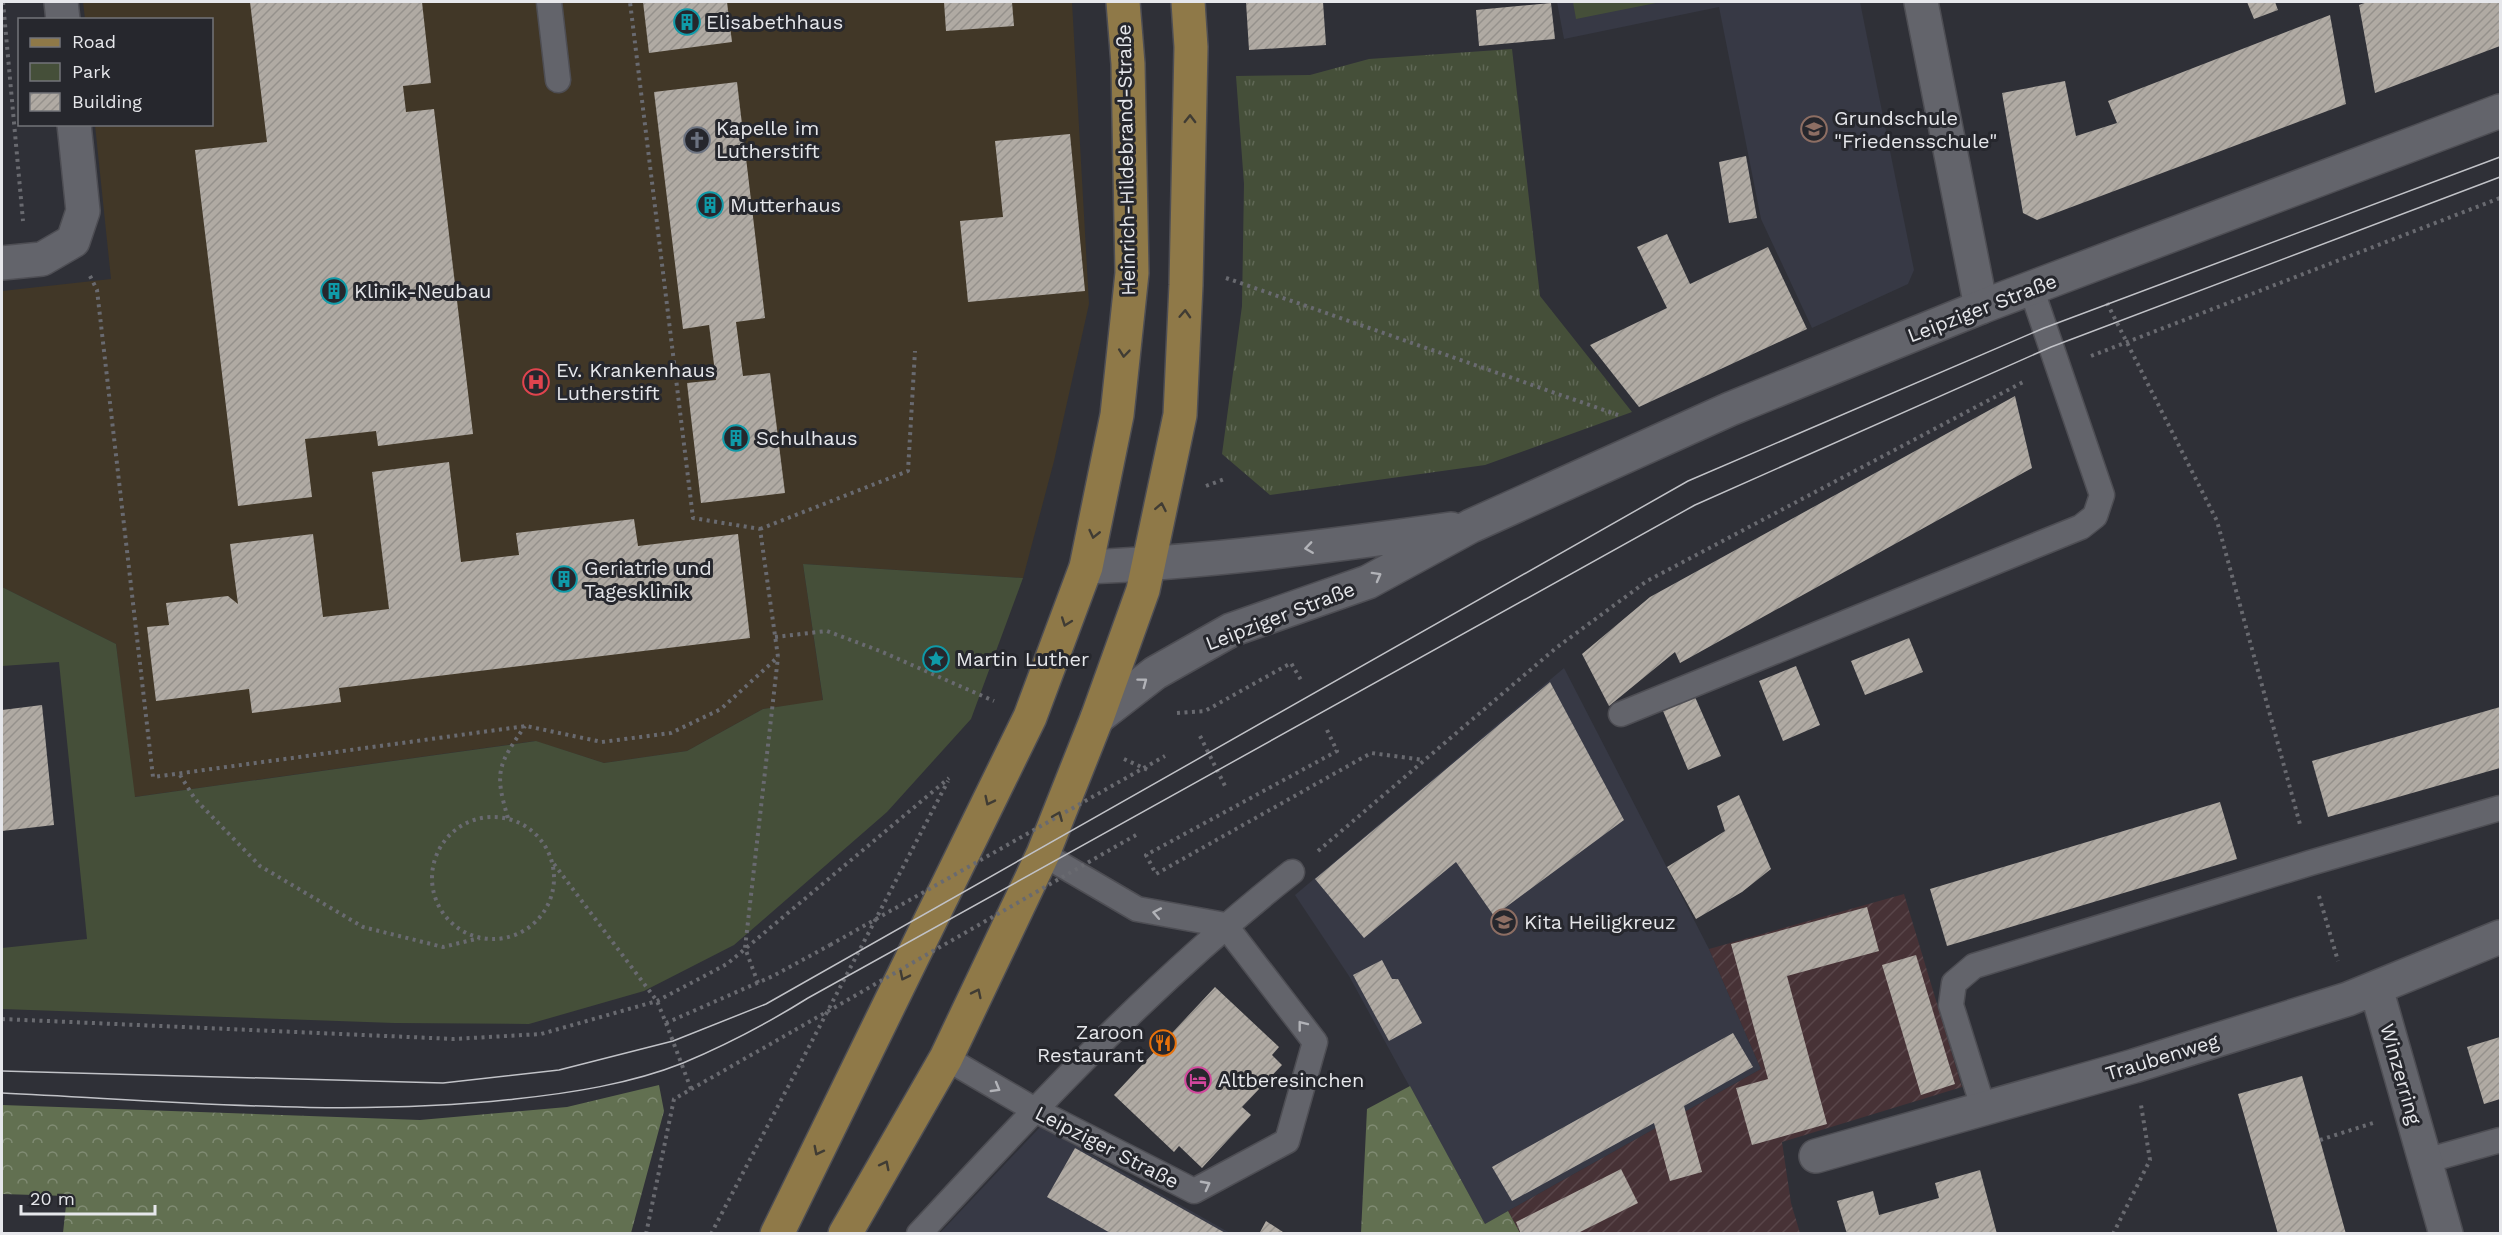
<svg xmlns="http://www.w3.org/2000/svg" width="2502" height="1235" viewBox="0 0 2502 1235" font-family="'Work Sans',sans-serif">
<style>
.built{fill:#373945}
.industrial{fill:url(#industrial-furrows)}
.medical{fill:#413727}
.grass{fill:url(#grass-tufts)}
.forest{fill:url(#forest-crowns)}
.park{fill:#454f39}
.building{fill:url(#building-hatch)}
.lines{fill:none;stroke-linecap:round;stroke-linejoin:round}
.lane-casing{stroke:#4e4e54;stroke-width:27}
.street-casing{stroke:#4e4e54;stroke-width:36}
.secondary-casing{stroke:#4e4e54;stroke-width:36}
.primary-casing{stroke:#4e4e54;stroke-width:36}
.path{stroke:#696a70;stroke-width:4;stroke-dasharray:3 4.5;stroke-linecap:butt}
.lane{stroke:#63646b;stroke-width:24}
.street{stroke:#63646b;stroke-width:33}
.secondary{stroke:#63646b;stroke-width:33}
.primary{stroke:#8f7948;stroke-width:33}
.tram{stroke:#c1c2c7;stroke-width:1.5}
.path-bridge{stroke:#696a70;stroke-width:4;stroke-dasharray:3 4.5;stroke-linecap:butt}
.oneway{stroke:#403c34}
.oneway2{stroke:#b2b3b8}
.labels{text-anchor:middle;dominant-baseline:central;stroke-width:6;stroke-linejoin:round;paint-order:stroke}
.poi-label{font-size:20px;fill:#e6e7eb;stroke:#26272d;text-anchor:start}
.street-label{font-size:20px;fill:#e6e7eb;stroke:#26272d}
</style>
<defs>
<pattern id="industrial-furrows" width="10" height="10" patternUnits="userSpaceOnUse" patternTransform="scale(1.5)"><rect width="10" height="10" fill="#473236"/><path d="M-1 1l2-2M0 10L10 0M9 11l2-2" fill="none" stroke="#59464a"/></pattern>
<pattern id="grass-tufts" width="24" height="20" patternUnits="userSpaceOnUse" patternTransform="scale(1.5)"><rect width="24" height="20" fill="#454f39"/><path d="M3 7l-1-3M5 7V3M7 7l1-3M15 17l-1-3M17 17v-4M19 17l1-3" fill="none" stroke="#606856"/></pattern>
<pattern id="forest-crowns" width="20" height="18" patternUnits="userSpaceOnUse" patternTransform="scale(1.5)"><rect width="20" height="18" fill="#627051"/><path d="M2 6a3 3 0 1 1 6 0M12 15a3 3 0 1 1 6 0" fill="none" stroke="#808b73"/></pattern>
<pattern id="building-hatch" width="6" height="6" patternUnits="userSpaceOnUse" patternTransform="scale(1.5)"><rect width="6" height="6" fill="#b0aaa3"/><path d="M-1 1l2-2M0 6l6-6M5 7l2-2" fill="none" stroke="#95918c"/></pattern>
</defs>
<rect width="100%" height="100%" fill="#2f3037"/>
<path class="built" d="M1557,2H1860L1914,270L1908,284L1812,328L1761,219L1719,7L1564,39Z
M1564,668L1709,949L1761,1069L1485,1224L1349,976L1295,895Z
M1041,1126L1230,1233L939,1234Z"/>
<path class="industrial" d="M1904,894L1962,1087L1782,1142L1791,1203L1800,1233H1520L1508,1211L1761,1069L1709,949Z"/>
<path class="medical" d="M83,2H1072L1089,304L1054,461L1023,578L803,564L823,701L763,709L687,751L604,763L535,741L134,797L116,644L2,587V291L111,279L95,125L212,124V20L85,19Z"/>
<path class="grass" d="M1512,49L1540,296L1632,412L1485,465L1270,495L1222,454L1242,306L1244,184L1236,76L1310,75L1369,59Z"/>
<path class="forest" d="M659,1085L664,1111L631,1233H63L67,1196L2,1194V1105L420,1120L567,1107Z
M1410,1086L1485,1224L1508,1211L1520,1233H1361L1367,1109Z"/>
<path class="park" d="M1573,2H1661L1576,19Z
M803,564L1023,578L971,719L887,812L734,945L644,991L529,1024L394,1023L2,1009V948L87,939L59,662L2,666V587L116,644L135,797L536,741L604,763L687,751L763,709L823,700Z"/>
<path class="building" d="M250,2H422L431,83L403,86L406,112L434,109L473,434L378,446L376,431L305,439L312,497L238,506L195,150L267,142Z
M643,2H727L732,42L649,53Z
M944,2H1012L1014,26L946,31Z
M1246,2H1323L1326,45L1249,50Z
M2247,2H2275L2278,10L2254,19Z
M2367,2H2500V46L2375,93L2359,5Z
M1551,3L1555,39L1479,46L1476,10Z
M2330,15L2346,104L2037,220L2023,213L2002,93L2065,81L2076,136L2117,123L2108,101Z
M737,82L765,318L736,322L743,376L770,373L785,493L701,503L687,383L716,380L709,325L683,329L654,92Z
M1070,134L1085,291L968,302L960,221L1003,217L995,141Z
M1746,156L1757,218L1729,223L1719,162Z
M1667,234L1690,284L1768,247L1807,329L1639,407L1590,345L1667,308L1637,247Z
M2015,396L2032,468L1680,663L1675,652L1609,706L1582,654L1650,597Z
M449,462L461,562L519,555L516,533L634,519L638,546L738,534L750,638L339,688L341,702L252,713L249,689L156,701L147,627L169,625L166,603L228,596L238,604L230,544L313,534L323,617L389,609L372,472Z
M1909,638L1923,672L1865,695L1851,661Z
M1796,666L1820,725L1783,741L1759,681Z
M1550,682L1624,820L1494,916L1456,862L1364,938L1315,879Z
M1695,697L1721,756L1688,770L1663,711Z
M42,705L54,825L2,831V710Z
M2500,707V768L2328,817L2312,761Z
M1739,795L1771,869L1742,892L1696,919L1667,867L1725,831L1717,806Z
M2220,802L2237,859L1947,946L1930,889Z
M1867,907L1879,951L1787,976L1827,1124L1752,1145L1736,1088L1768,1079L1731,944Z
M1916,955L1955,1084L1921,1095L1882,965Z
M1382,960L1392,979H1398L1422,1023L1389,1041L1353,975Z
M1215,987L1279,1047L1272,1055L1282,1065L1242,1107L1251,1115L1202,1168L1179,1146L1174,1152L1114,1095Z
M1733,1033L1753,1067L1684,1106L1702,1172L1670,1181L1654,1123L1512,1201L1492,1167Z
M2500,1037V1099L2484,1104L2467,1047Z
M2302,1076L2320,1140L2346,1234H2278L2238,1094Z
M1075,1148L1227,1234H1112L1047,1197Z
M1621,1169L1638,1203L1576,1234H1521L1516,1222Z
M1980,1170L1997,1234H1847L1837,1201L1873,1191L1879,1215L1939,1198L1935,1183Z
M1266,1221L1286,1234H1259Z"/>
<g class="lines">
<g class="lane-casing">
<path id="lane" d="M549,2L558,80
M1621,714L2081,527L2095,516L2102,495L2031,288
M946,1058L1035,1110L1194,1191L1287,1141L1315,1042L1225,925L1137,909L1043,854
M1983,1107L1951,1005L1954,983L1974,966L2310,863L2500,808
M2425,1161L2500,1140
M919,1234C1036,1107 1156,979 1292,872"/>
</g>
<g class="street-casing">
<path id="street" d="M61,2L63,20
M1921,2L1981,307
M2,263L42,259L73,241L83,211L74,124
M2376,988L2446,1234
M1816,1156L2134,1066L2348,999L2500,937"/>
</g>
<g class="secondary-casing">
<path id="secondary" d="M1086,567C1208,562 1330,546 1451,529
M1097,718L1155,673L1231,630L1368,582L1471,526L1730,409L1981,307L2500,111"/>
</g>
<g class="primary-casing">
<path id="primary" d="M777,1234L1030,717L1086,567L1117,415L1132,273L1128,64L1123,2
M845,1234L946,1058L1043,854L1097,718L1143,590L1180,415L1186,285L1191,47L1188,2"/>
</g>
<path class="path" d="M3,2L23,221
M90,276L97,290L153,777L526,726L602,742L671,733L721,709L778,657L760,529L693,518L630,2
M1226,278L1618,415
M2107,303L2217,521L2301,828
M2091,356L2500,198
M1206,486L1227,478
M760,529L908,471L915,351
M775,637L827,631L880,651L994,701
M1177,713L1205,711L1291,663L1301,680
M1327,730L1337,751L1146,855L1156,874L1371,753L1424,760
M1200,736L1225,786
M1124,759L1150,771
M180,775L195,799L260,866L363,927L443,947L480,938
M432 878a61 61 0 1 1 122 0a61 61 0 1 1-122 0Z
M508,818C494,772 498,765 525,726
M1318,851L1556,648L1647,581L2025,381
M554,864L657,1001L666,1023L773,976L830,945
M2319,896L2338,961
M758,983L745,948L778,657
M2,1019L454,1039L541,1034L657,1001L727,964L949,778
M666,1023L691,1089
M2320,1140L2373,1123
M646,1234L674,1099L795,1030
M711,1234L948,781
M2113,1234L2150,1160L2141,1105"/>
<use href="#lane" class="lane"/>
<use href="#street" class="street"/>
<use href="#secondary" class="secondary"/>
<use href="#primary" class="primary"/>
<path class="tram" d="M2,1071L443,1083L559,1070L673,1041L766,1004L1688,481L2044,328L2500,157
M2,1093C172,1101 345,1118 515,1099C571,1093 630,1084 683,1063C726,1045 768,1023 808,998L1695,505L2051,347L2500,177"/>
<path class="path-bridge" d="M830,945L1165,756
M795,1030L1136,835"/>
</g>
<defs><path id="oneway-chevron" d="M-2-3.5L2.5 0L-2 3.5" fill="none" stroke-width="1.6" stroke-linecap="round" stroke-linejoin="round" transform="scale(1.5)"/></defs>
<g class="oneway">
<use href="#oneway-chevron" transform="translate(1190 119) rotate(-89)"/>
<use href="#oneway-chevron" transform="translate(1185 314) rotate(-87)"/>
<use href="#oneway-chevron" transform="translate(1124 353) rotate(96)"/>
<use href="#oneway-chevron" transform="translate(1161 507) rotate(-79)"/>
<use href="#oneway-chevron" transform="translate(1094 534) rotate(103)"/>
<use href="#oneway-chevron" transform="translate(1066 622) rotate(110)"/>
<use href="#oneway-chevron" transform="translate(989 801) rotate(116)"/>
<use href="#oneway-chevron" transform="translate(1058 816) rotate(-68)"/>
<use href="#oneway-chevron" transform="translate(904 976) rotate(116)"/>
<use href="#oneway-chevron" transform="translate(977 993) rotate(-64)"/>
<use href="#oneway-chevron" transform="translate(818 1151) rotate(117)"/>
<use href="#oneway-chevron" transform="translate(885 1165) rotate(-63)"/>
</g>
<g class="oneway2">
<use href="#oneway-chevron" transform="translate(1309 548) rotate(172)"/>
<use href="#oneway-chevron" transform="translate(1377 576) rotate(-29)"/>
<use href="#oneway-chevron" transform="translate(1143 682) rotate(-37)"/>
<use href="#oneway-chevron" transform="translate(1157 913) rotate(-169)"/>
<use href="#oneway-chevron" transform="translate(1302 1025) rotate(-128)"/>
<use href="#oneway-chevron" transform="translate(996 1088) rotate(30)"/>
<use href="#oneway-chevron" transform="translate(1206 1185) rotate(-28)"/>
</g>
<defs>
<g id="building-ring" transform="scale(1.35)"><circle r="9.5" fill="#26272d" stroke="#0f9aa8" stroke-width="1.5"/><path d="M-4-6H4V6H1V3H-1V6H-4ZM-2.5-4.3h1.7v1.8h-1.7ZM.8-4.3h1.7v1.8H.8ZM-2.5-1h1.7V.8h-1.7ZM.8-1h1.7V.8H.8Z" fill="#0f9aa8"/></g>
<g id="school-ring" transform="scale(1.35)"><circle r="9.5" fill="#26272d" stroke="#8d6e63" stroke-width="1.5"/><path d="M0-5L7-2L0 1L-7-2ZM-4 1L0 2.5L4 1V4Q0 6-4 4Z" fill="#8d6e63"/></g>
<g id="church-ring" transform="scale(1.35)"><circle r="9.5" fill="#26272d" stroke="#6b7280" stroke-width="1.5"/><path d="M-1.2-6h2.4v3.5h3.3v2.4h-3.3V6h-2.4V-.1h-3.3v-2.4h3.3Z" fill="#6b7280"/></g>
<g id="hospital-ring" transform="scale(1.35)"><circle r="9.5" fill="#26272d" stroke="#e0444e" stroke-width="1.5"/><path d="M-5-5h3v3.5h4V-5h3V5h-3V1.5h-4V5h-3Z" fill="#e0444e"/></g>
<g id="sight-ring" transform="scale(1.35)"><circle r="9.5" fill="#26272d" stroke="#0f9aa8" stroke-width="1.5"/><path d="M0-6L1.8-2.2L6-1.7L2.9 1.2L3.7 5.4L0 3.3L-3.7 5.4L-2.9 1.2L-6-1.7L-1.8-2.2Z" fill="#0f9aa8"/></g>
<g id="restaurant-ring" transform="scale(1.35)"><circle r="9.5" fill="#26272d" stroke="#e8710a" stroke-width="1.5"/><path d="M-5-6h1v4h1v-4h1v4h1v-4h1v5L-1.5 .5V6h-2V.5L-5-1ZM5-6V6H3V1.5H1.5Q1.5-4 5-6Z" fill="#e8710a"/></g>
<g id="hotel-ring" transform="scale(1.35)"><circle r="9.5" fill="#26272d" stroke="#d1479c" stroke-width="1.5"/><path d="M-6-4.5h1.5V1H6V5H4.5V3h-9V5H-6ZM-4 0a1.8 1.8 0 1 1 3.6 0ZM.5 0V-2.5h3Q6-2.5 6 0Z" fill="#d1479c"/></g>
</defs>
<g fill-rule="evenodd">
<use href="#building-ring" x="687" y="22"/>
<use href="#school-ring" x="1814" y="129"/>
<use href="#church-ring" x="697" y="140"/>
<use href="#building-ring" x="710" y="205"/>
<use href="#building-ring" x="334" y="291"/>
<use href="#hospital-ring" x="536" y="382"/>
<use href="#building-ring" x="736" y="438"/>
<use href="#building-ring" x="564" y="579"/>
<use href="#sight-ring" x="936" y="659"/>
<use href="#school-ring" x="1504" y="922"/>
<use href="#restaurant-ring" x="1163" y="1043"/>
<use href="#hotel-ring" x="1198" y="1080"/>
</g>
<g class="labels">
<g class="poi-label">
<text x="706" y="22">Elisabethhaus</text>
<text x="1834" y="118">Grundschule<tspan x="1834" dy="23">"Friedensschule"</tspan></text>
<text x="716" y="128">Kapelle im<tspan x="716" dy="23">Lutherstift</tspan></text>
<text x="730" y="205">Mutterhaus</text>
<text x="354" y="291">Klinik-Neubau</text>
<text x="556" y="370">Ev. Krankenhaus<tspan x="556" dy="23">Lutherstift</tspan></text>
<text x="756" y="438">Schulhaus</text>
<text x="584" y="568">Geriatrie und<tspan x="584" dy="23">Tagesklinik</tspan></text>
<text x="956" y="659">Martin Luther</text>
<text x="1524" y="922">Kita Heiligkreuz</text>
<text x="1144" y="1032" text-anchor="end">Zaroon<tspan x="1144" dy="23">Restaurant</tspan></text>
<text x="1218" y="1080">Altberesinchen</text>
</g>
<g class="street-label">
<text transform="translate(1126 160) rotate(-91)">Heinrich-Hildebrand-Straße</text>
<text transform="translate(1982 308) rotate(-21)">Leipziger Straße</text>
<text transform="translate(1280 616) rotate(-21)">Leipziger Straße</text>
<text transform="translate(2162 1057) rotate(-17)">Traubenweg</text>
<text transform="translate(2401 1074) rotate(74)">Winzerring</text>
<text transform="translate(1107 1147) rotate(27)">Leipziger Straße</text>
</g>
</g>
<rect width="2502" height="1235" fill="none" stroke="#e6e7eb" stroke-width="6"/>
<rect x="18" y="18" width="195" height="108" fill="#26272d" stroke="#737479" stroke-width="1.5"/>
<rect x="30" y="38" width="30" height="9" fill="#8f7948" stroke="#737479" stroke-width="1.5"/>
<text x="72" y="48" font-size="18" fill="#e6e7eb">Road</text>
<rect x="30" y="63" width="30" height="18" fill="#454f39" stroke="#737479" stroke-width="1.5"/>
<text x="72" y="78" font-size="18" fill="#e6e7eb">Park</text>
<rect x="30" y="93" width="30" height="18" fill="url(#building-hatch)" stroke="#737479" stroke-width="1.5"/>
<text x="72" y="108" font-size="18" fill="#e6e7eb">Building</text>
<path d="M21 1205v9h134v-9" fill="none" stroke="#e6e7eb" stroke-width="3"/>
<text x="30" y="1205" font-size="18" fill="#e6e7eb" stroke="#26272d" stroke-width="4.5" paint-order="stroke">20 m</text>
</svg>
